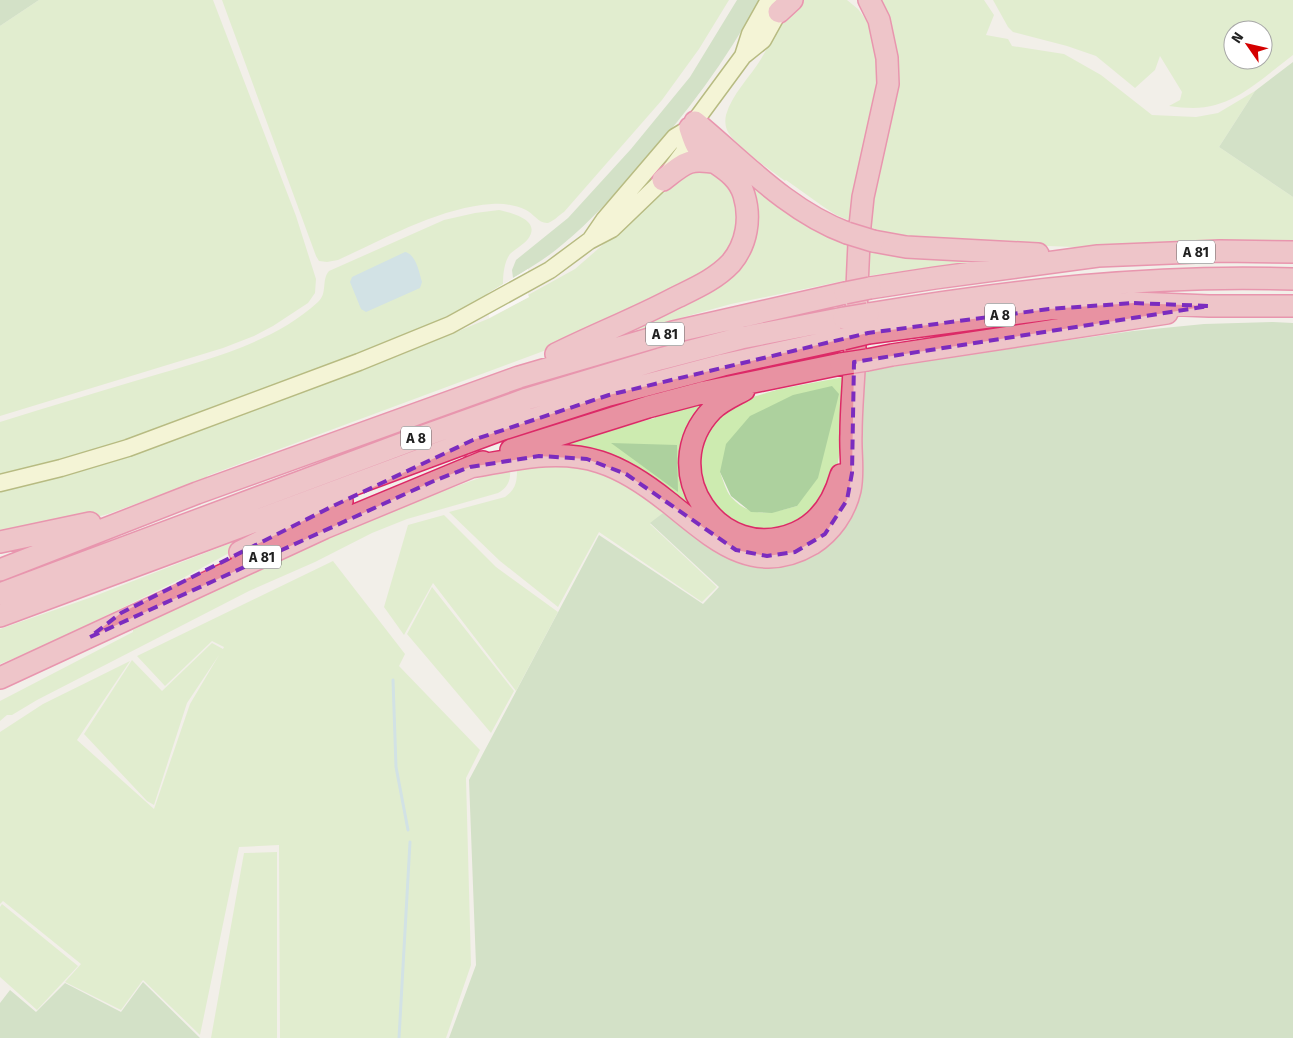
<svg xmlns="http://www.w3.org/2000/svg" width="1293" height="1038" viewBox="0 0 1293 1038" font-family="'Fira Sans',sans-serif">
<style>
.grass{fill:#cdebb0;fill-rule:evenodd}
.forest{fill:#add19e}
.water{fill:#aad3df}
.pier{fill:#fff}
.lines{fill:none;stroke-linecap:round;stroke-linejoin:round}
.stream{stroke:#aad3df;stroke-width:3}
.secondary-casing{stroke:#707d05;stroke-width:19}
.highway-casing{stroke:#dc2a67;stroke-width:24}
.secondary{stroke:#f7fabf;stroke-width:16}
.highway{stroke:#e892a2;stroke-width:21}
.highway-bridge-casing{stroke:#dc2a67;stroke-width:24;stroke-linecap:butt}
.highway-bridge{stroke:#e892a2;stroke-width:21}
.marked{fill:none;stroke:#7b2cbf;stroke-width:4;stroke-dasharray:10 6;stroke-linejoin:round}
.labels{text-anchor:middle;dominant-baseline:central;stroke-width:4;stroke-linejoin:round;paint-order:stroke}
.shield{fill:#fff;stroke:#646464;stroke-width:1}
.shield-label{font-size:14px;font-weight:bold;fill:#222}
</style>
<rect width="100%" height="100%" fill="#f2efe9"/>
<path class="grass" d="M39,0H213L296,216L316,279L315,293L308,303L273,326L254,336L223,348L0,416V26Z
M222,0H729L699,49L662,100L564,212C559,215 554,221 548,223C539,224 533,213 526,210C515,205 503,203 492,204C441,207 384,239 338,260L327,262L319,261L316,256Z
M798,0H847L858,9L870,25L881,75L853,222L836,215L821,205L786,180L785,181C770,169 734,146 727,130C725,125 725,120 726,115C732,94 750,77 761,59C773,39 782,17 798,0Z
M877,0H984L994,15L986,35L1008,39L1012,46L1064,54L1101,75L1152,115L1196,117L1218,113L1255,91L1219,147L1293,197V240L1074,247L976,243L888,235V233L869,227V216L891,110Z
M993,0H1293V55C1262,78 1234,108 1193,108C1185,108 1177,107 1169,106L1180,100L1182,92L1160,56L1155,70L1135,88L1096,56L1067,46L1013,32L1008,27ZM1233,30H1263V60H1233Z
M700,165L732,182L742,229L719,267L586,333L541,352L207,476V478L108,514L59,527L0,538V489L395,355L396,357L490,318L529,297L528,295L575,269L614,235L666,182Z
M747,174L851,244L848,280L731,304L612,337L734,266Z
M499,210C512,213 542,220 528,239C523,245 515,249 510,254C504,262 503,275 503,284L488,293V295L441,319V321L389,344L130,441L0,477V422C48,407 97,392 145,378C204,360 271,345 318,302C328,293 321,280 329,271L444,220L475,213Z
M868,248L979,261L867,276Z
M844,377L843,436L834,483L800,526L746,532L703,497L696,472L708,424L739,401L780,389ZM720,472L797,506C772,513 751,519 731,497C726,491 723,480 720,472Z
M714,401L686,484L769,550L561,447L599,433L655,418V416Z
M532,463L599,469L668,509L650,524L717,587L702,602L599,532L558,607L500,561L449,512L505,497C516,489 517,482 517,469Z
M510,470C511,481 507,488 498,493L407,519L372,533L315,562L249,591L37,700L12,715H7L0,721V701L133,632V630C251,572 369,515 494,473V475Z
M444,515L496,567L558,612L516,691L433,583L404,635L384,607L408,525Z
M290,520L183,578L42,647L0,664V629L92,597Z
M333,561L405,654L399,666L480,750L466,778L471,965L446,1038H280L279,845L239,847L200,1035L143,980L121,1010L65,982L81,964L3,901L0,904V732L43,704L130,661L77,740L154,809L190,704L219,655L187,703L154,805L147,801L84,734L132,660L162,691L212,643L223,649L224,647L212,641L165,686L137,656Z
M432,587L514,691L491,733L407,634Z
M277,852V1038H211L244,853Z
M2,904L78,966L37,1010L0,977V907Z"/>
<path class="forest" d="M0,0H39L0,26Z
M737,0H759C727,60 685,115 640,166C616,193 591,221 563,244C547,258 530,268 513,278L512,270L516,260L568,218L631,149L690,77Z
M1293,62V197L1219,147L1255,91Z
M1273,322L1293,323V1038H449L476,965L469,780L599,535L703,604L719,587L650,523L668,509L762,561L860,468L863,374L866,372L916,362L1133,331L1204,324Z
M832,386L839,394L818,478L797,506L772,513L751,512L731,496L720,472L726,444L750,416L793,395Z
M611,443L677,445L678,492Z
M143,982L200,1038H0V1003L10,990L36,1012L65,983L121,1012Z"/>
<path class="water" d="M405,252C416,254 419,272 422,282L420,288L366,312L361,309L350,282L352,277Z"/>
<path class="pier" d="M528,269V295L529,297L489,318L487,294Z"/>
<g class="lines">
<path class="stream" d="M393,680L396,767L408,830
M399,1038L410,842"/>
<g class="secondary-casing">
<path id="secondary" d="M743,56L750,34L769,0
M591,239L604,220L675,137L690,128L743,56L763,40L784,2
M0,483L61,468L128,448L359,362L450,325L550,270L589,241L612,229L663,180L683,153L689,141L690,128"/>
</g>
<g class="highway-casing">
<path id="highway" d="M779,12L792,0
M695,122C743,162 788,211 847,233
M663,180C686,162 688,158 718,163
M873,241L906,247L1038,254
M870,288L935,278L1098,256L1220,251L1293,252
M868,314C1008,291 1151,274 1293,279
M868,333L1049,309L1134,303L1209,306H1293
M556,354C594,335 635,319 673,299C693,289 715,280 731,263C747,244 751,218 744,195C736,168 708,164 697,146C694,141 692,134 690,128
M867,360L892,355L1167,313
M744,390C733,396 721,401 712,410C654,470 719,566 796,533C821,522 834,500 841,475
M511,450L648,407L705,392L841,364
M470,467C513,460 557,448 600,462C625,470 648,486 668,502C711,536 753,579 812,544C831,532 845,512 850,490C854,471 850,453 851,434C851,412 853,391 854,370C856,322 857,274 860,226L863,197L888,84L887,58L879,20L869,0
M0,542L90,523
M240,552L342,501
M0,570L197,493L519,377L673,332L845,293
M0,594L415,439L527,399L660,359L741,338L844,318
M0,616L503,429L609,395L723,365L843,339
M0,678L324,528L483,462"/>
</g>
<use href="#secondary" class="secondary"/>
<use href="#highway" class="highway"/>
<g class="highway-bridge-casing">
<path id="highway-bridge" d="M847,233L873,241
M845,293L870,288
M844,318L868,314
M843,339L868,333
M841,364L867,360"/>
</g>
<use href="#highway-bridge" class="highway-bridge"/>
</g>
<path d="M0 0H1293V1038H0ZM1134,303L1209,306L854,362L852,473L847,500L825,534L795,552L767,556L736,550L626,474L587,459L539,456L470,467L436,480L90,637L121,613L333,506L473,440L609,395L868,333L1049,309Z" fill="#f2efe9" fill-opacity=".55" fill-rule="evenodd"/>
<path class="marked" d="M1134,303L1209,306L854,362L852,473L847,500L825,534L795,552L767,556L736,550L626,474L587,459L539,456L470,467L436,480L90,637L121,613L333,506L473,440L609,395L868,333L1049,309Z"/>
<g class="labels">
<g class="shield">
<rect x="1177" y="240.5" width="38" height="23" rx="4"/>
<rect x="985" y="303.5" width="30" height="23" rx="4"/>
<rect x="646" y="322.5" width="38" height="23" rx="4"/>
<rect x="401" y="426.5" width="30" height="23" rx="4"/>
<rect x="243" y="545.5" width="38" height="23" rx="4"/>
</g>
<g class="shield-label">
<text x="1196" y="252">A 81</text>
<text x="1000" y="315">A 8</text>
<text x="665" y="334">A 81</text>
<text x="416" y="438">A 8</text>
<text x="262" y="557">A 81</text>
</g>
</g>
<g transform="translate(1248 45) rotate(304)"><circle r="24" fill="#ffffff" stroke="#a7a7a7"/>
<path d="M0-4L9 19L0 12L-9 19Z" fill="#d40000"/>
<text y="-8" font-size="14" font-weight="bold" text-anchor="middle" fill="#222222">N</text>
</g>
</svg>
